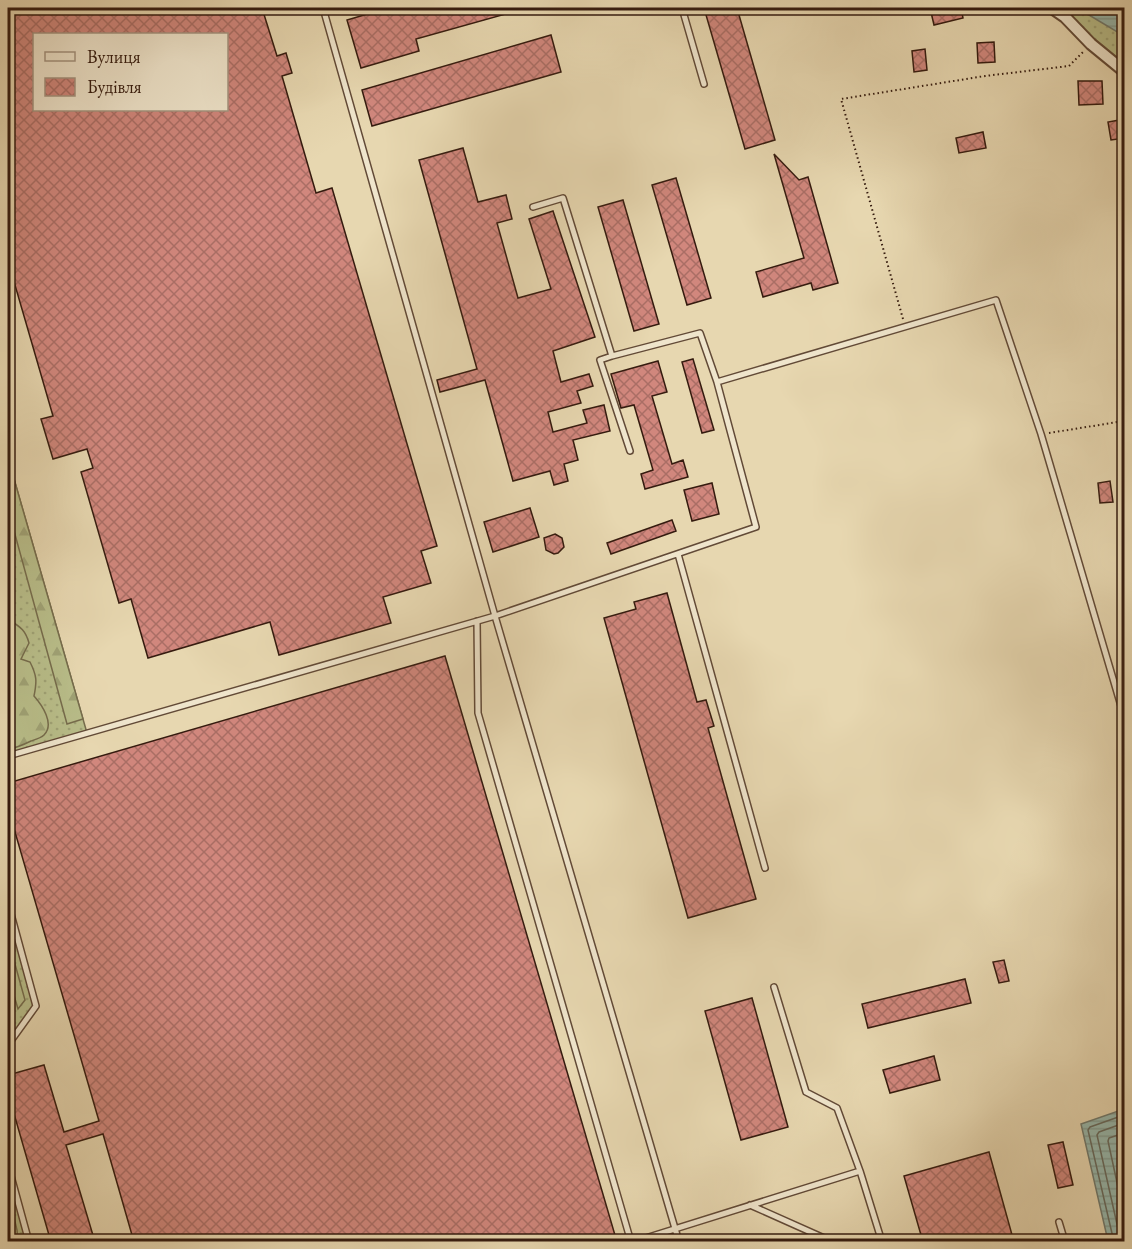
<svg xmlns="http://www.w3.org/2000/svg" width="1132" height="1249" viewBox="0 0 1132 1249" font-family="'EB Garamond',serif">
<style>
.grass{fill:url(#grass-dots);stroke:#766c4c;stroke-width:1.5}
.forest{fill:url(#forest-firs);stroke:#766c4c;stroke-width:1.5}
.water{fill:url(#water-rules);stroke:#707a6e;stroke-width:1.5}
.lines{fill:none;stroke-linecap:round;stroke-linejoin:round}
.shore{stroke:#666a5e;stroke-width:1.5}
.building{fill:url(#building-cross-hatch);stroke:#351b0f;stroke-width:1.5;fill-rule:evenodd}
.lane-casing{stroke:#624a37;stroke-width:8}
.street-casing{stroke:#624a37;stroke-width:14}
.path{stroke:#351b0f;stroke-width:2;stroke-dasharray:1.5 3;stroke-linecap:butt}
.lane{stroke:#efe5cc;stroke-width:5}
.street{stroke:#efe5cc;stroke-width:10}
</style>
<defs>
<pattern id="grass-dots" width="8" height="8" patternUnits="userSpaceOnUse" patternTransform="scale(1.5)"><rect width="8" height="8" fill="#b8bd89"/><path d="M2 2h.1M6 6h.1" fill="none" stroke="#9fa275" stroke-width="1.8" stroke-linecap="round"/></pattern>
<pattern id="forest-firs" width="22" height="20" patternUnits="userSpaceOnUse" patternTransform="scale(1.5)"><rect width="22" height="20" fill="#b8bd89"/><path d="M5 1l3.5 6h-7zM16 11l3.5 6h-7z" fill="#9fa275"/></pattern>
<pattern id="water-rules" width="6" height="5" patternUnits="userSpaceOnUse" patternTransform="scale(1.5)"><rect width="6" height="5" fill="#97b9ae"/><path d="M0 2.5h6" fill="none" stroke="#839e94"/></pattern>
<pattern id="building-cross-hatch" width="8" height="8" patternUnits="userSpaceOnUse" patternTransform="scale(1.5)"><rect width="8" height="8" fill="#d1877d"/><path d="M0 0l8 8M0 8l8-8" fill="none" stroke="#aa6e65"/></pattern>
</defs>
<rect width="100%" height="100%" fill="#e7d7b0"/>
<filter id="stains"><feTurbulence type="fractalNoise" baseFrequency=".00333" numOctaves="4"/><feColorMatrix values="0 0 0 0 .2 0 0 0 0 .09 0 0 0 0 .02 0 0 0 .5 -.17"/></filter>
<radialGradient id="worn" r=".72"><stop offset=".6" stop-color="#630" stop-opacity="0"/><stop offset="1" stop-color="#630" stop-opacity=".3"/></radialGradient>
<path class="grass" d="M1052,8H1124V71Z
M8,458L87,733L8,756Z
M8,903L36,1006L8,1045Z
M8,1165L29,1241H8Z"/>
<path class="forest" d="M8,458L83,719L67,724L8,509Z
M8,619C20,627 25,629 29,643L21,659L30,662C37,676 37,681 34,696C42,705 55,724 44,735C41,738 34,740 31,741C23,745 16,748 8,749Z
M8,939L25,1000L18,1009L8,975Z
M8,1192L17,1230L18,1241H8Z"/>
<path class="water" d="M1072,8H1124V36L1089,15Z
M1124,1109V1241H1108L1081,1124Z"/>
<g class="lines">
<path class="shore" d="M1124,1133L1109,1138L1108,1141L1124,1215
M1114,1242L1088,1130L1090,1127L1124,1115
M1121,1242L1097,1135L1099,1132L1124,1123"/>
</g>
<path class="building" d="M8,8H262L277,56L286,53L292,73L282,76L316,193L332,188L437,546L421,551L431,583L383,597L391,623L279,655L270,622L148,658L131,599L119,603L81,472L93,468L87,449L53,459L41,419L53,416L8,261ZM34,34H226V110H34Z
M388,8H516V11L416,39L419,51L361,68L347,20Z
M704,8H737L775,140L745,149Z
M930,8H961L963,18L934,25Z
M551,35L561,72L372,126L362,90Z
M994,42L995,62L978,63L977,43Z
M925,49L927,70L914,72L912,51Z
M1078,81H1102L1103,104L1079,105Z
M1125,119V138L1111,140L1108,122Z
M983,132L986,148L959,153L956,138Z
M463,148L478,202L506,195L512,219L497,223L518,298L551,289L529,219L553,211L595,337L553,351L561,382L589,374L593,386L577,391L581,403L548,412L553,432L587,423L583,410L604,405L610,431L573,440L578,460L564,464L568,481L554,485L550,471L513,481L485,380L440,392L437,380L477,369L419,160Z
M774,154L799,180L808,177L838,283L813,290L811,283L763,297L756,272L804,258Z
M676,178L711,298L687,305L652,185Z
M623,200L659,324L634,331L598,207Z
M693,359L714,430L702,433L682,362Z
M658,361L667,392L652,396L672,464L683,460L688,477L645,489L641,474L653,470L634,405L621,408L611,374Z
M1110,481L1113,502L1100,503L1098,483Z
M712,483L719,514L692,521L684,490Z
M530,508L539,537L493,552L484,522Z
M672,520L676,531L611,554L607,543Z
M555,534L562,538L564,547L558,553L554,554L546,550L544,538Z
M667,593L697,702L706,700L714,726L708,728L756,899L688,918L604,618L636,609L634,602Z
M445,656L617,1242H134L103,1134L66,1145L95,1242H51L8,1093V1075L44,1065L64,1132L99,1121L8,808V783Z
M1004,960L1009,981L999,983L993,962Z
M965,979L971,1003L868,1028L862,1004Z
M752,998L788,1127L741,1140L705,1011Z
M934,1056L940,1080L890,1093L883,1070Z
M1063,1142L1073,1185L1058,1188L1048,1145Z
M989,1152L1014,1242H923L904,1176Z"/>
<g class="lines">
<g class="lane-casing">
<path id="lane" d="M323,8L495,616L679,1242
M682,8L704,84
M533,207L563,198L612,356L700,333L717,382
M612,356L600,360L630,451
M678,554L765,868
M477,621L478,713L631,1242
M8,756L495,616L756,527L717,382L996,300L1041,434L1124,716
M8,903L36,1006L8,1045
M8,1165L29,1242
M860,1171L882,1242
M750,1205L833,1242
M1059,1222L1065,1242
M633,1242L860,1171L837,1108L806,1092L774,987"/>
</g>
<g class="street-casing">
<path id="street" d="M1052,8L1065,17L1091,44L1124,71"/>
</g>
<path class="path" d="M903,319L841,99L985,76L1069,66L1083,52
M1049,433L1124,421"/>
<use href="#lane" class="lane"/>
<use href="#street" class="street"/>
</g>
<rect width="1132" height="1249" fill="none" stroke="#e7d7b0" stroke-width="30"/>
<rect x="9" y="9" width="1114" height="1231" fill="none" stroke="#351b0f" stroke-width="3"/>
<rect x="15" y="15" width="1102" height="1219" fill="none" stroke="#351b0f" stroke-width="1.5"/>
<rect x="33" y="33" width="195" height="78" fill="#efe5cc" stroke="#a59480" stroke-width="1.5"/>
<rect x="45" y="52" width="30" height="9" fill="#efe5cc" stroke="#a59480" stroke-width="1.5"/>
<text x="87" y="63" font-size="18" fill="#351b0f">Вулиця</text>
<rect x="45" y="78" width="30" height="18" fill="url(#building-cross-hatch)" stroke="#a59480" stroke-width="1.5"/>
<text x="87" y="93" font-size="18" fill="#351b0f">Будівля</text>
<rect width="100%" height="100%" filter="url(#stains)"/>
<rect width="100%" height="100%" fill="url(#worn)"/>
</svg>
